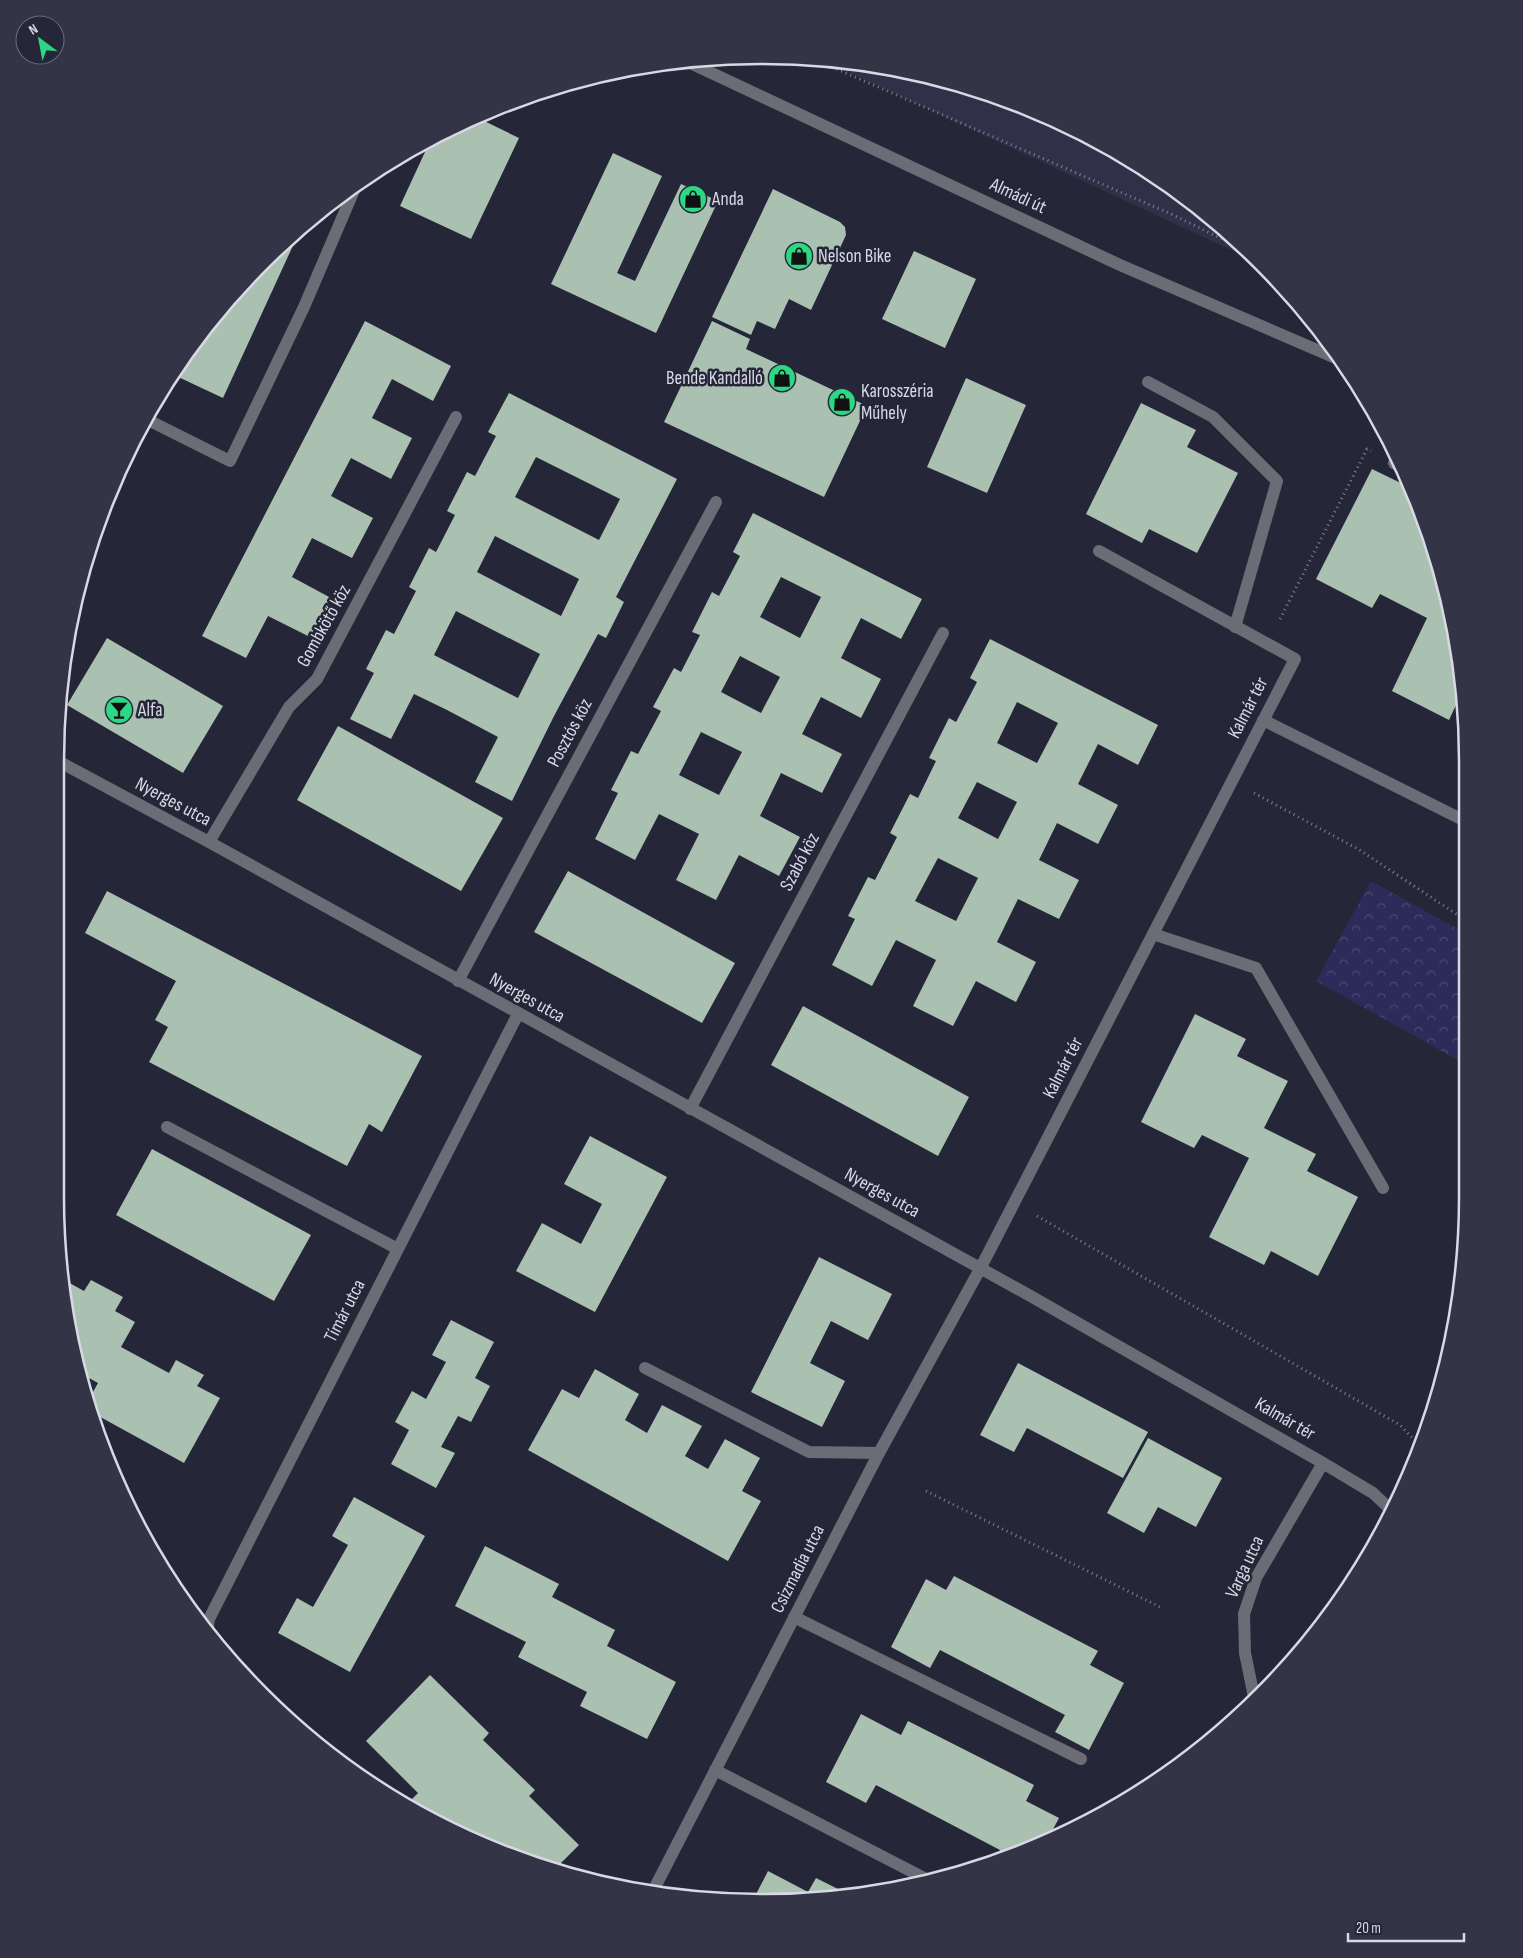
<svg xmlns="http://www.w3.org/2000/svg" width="1523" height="1958" viewBox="0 0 1523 1958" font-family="'Sofia Sans Condensed',sans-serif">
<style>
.built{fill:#303148}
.park{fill:url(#park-crowns)}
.building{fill:#aac0b1;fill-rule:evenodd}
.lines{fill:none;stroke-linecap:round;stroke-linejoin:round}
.path{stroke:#80818f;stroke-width:3;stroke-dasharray:1 4;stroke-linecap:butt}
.minor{stroke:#6b6c75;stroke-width:12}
.labels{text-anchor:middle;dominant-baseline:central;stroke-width:5;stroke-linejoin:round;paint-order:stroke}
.street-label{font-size:19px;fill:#d8d9e5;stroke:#252637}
.poi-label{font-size:19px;fill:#d8d9e5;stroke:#252637;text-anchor:start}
.rim{fill:none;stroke:#d8d9e5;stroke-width:2.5}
</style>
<defs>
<pattern id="park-crowns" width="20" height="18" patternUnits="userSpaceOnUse" patternTransform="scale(1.25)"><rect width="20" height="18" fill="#2d2b59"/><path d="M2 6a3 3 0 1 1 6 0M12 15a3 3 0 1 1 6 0" fill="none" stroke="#4b4971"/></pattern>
</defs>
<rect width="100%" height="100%" fill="#252637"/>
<path class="built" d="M820,59L944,79L1074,128L1191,201L1257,262Z"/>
<path class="park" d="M1371,881L1467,934L1468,1059L1465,1064L1316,981Z"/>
<path class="building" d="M478,118L519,138L471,239L400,206L431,139Z
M613,153L662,176L617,273L635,281L681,184L718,201L656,333L551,284Z
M773,189L840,222L845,227L846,235L811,310L789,299L775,329L757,321L751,335L712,317Z
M302,226L223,398L174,375L201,331L296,230Z
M914,251L976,279L945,348L882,319Z
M365,321L451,366L433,401L392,379L372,418L412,438L391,479L351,458L331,496L373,518L352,558L312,538L292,577L331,598L310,637L268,616L246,658L202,636Z
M712,321L750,339L746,349L867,406L824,497L664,422Z
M966,378L1026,405L987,493L927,467Z
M509,393L677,479L616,597L624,602L606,638L598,634L554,716L512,801L475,782L498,737L447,710L414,694L391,739L350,719L374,673L366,669L386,630L394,634L416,591L409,587L429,548L436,552L455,515L447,511L467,472L475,476L496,436L488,432ZM536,457L620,499L599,540L515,497ZM495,536L579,579L561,616L477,572ZM456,611L540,654L518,698L434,655Z
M1141,403L1196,430L1187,447L1238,473L1197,553L1149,529L1142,543L1086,514Z
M1372,469L1409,487L1419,508L1417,512L1421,514L1431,535L1466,710L1456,705L1449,720L1392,691L1427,618L1380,594L1372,608L1316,579Z
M753,513L922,599L901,639L861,618L841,658L881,679L861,718L821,697L802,734L842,754L822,793L781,773L760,816L800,837L779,876L739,855L716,900L676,880L699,834L659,814L635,860L595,839L618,793L611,790L631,751L638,754L661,711L653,707L674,668L681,672L700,635L692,632L712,592L719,596L740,556L733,552ZM781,577L821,597L800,638L760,617ZM740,656L780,677L761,713L721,692ZM701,732L742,752L719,795L679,775Z
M107,638L223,706L183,773L67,705Z
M990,639L1158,725L1138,765L1098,744L1078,784L1118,805L1098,844L1057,823L1039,860L1079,880L1059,919L1018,899L997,942L1036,962L1016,1002L976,981L953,1026L913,1006L936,960L896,940L872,986L832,965L855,919L848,916L868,877L875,880L897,837L890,833L910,794L918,798L936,761L929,758L949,718L956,722L977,682L970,678ZM1017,702L1058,723L1037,763L997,743ZM977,782L1017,802L998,839L958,818ZM938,858L978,878L956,921L915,901Z
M338,726L503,818L461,891L297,800Z
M568,871L735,963L702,1023L534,932Z
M107,891L422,1056L382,1132L369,1124L347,1166L149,1062L168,1027L155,1020L176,981L85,933Z
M803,1006L969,1097L938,1156L771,1065Z
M1195,1014L1246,1039L1237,1056L1288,1081L1264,1128L1316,1154L1307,1171L1358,1197L1318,1276L1271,1251L1264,1265L1209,1237L1249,1158L1202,1135L1194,1148L1141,1122Z
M590,1136L667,1177L595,1312L516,1271L542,1223L581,1244L602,1204L564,1184Z
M152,1149L311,1235L274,1301L116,1215Z
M819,1257L892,1294L868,1340L831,1321L810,1363L845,1381L822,1427L751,1392Z
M91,1280L123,1297L115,1311L135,1322L121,1347L169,1373L176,1360L204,1375L197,1386L220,1398L184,1463L93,1413L88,1401L98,1383L78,1372L66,1281L84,1291Z
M451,1320L494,1342L475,1378L490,1386L471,1422L458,1416L441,1447L455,1453L436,1488L391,1464L409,1430L395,1422L412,1391L426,1399L446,1362L432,1355Z
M1018,1363L1148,1432L1123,1478L1027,1428L1014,1452L980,1435Z
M595,1369L639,1394L625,1420L647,1433L662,1405L702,1426L685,1456L708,1469L725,1439L760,1458L742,1491L761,1501L728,1561L528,1450L562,1389L579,1398Z
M1148,1438L1222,1478L1196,1527L1158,1507L1144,1533L1107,1513Z
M354,1497L425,1536L350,1672L278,1633L297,1598L313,1607L348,1545L332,1536Z
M485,1546L559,1584L552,1597L615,1630L607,1646L676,1682L647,1739L580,1706L587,1692L518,1657L526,1642L455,1606Z
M954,1576L1098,1651L1090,1665L1124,1683L1089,1750L1055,1732L1065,1715L940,1650L930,1668L891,1647L926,1579L946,1590Z
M430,1675L489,1733L483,1740L535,1790L529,1796L579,1845L555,1869L430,1818L412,1799L418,1793L366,1741Z
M861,1714L901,1735L908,1721L1034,1785L1026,1801L1059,1818L1050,1835L996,1858L1000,1850L876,1785L866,1803L826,1782Z
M768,1871L808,1892L816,1878L844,1892L762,1903L752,1902Z"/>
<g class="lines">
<path class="path" d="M809,57L1171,214L1243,249
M1280,619L1367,449L1371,451
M1254,793L1358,849L1467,921
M1037,1216L1400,1425L1420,1446
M926,1491L1162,1608"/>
<path class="minor" d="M686,61L1120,265L1338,359
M1148,382L1213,417L1277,481L1235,627
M146,419L230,461L304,307L355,188
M1394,463L1399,466
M1263,720L1467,822
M56,760L209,842L1027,1294L1323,1463L1373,1493L1391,1510
M209,842L289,707L317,679L456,417
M1153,934L1256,968L1383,1188
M458,981L716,502
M690,1109L943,633
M167,1127L398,1249
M645,1368L809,1452L879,1453
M794,1617L1081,1759
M208,1626L209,1619L518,1014
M1254,1697L1245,1653L1244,1614L1256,1578L1323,1463
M715,1770L930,1881
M654,1889L879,1453L980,1269L1295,659L1099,551"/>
</g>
<defs>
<g id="shop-disc" transform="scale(1.4375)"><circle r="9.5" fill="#2cd884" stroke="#252637"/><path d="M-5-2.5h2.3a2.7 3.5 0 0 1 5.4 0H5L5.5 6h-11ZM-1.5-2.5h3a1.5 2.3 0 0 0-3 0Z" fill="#111"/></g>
<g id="bar-disc" transform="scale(1.4375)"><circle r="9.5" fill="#2cd884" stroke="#252637"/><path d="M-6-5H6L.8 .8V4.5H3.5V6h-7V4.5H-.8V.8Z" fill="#111"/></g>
</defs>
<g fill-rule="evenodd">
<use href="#shop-disc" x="693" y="199"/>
<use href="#shop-disc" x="799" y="256"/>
<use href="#shop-disc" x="782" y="378"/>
<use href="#shop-disc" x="842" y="402"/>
<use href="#bar-disc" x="119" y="710"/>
</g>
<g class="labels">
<g class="street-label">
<text transform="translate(1018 196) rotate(25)">Almádi út</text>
<text transform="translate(324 626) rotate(-61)">Gombkötő köz</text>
<text transform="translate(1248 708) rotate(-63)">Kalmár tér</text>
<text transform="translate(570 733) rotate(-62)">Posztós köz</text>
<text transform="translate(173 802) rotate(28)">Nyerges utca</text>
<text transform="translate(800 862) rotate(-62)">Szabó köz</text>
<text transform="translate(527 998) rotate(29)">Nyerges utca</text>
<text transform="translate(1063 1068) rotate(-63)">Kalmár tér</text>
<text transform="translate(882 1193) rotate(29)">Nyerges utca</text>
<text transform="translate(345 1311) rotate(-63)">Tímár utca</text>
<text transform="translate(1285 1419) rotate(30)">Kalmár tér</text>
<text transform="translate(1245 1567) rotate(-65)">Varga utca</text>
<text transform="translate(798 1569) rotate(-63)">Csizmadia utca</text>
</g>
<g class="poi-label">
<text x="712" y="199">Anda</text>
<text x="818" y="256">Nelson Bike</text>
<text x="763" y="378" text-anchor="end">Bende Kandalló</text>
<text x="861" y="391">Karosszéria<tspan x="861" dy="22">Műhely</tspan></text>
<text x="138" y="710">Alfa</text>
</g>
</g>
<path d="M0 0H1523V1958H0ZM761 64H762A697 697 0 0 1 1459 761V1197A697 697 0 0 1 762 1894H761A697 697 0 0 1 64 1197V761A697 697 0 0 1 761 64Z" fill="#333445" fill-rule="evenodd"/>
<path class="rim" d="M761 64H762A697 697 0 0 1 1459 761V1197A697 697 0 0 1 762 1894H761A697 697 0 0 1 64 1197V761A697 697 0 0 1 761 64Z"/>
<g transform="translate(40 40) rotate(328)"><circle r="24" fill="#252637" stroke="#6d6e7d"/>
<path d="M0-4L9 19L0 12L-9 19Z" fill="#2cd884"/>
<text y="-8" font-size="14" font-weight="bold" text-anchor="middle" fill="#d8d9e5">N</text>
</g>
<path d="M1348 1933v8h116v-8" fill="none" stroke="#d8d9e5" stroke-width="2.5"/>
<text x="1356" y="1933" font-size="15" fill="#d8d9e5" stroke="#252637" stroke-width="4" paint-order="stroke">20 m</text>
</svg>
